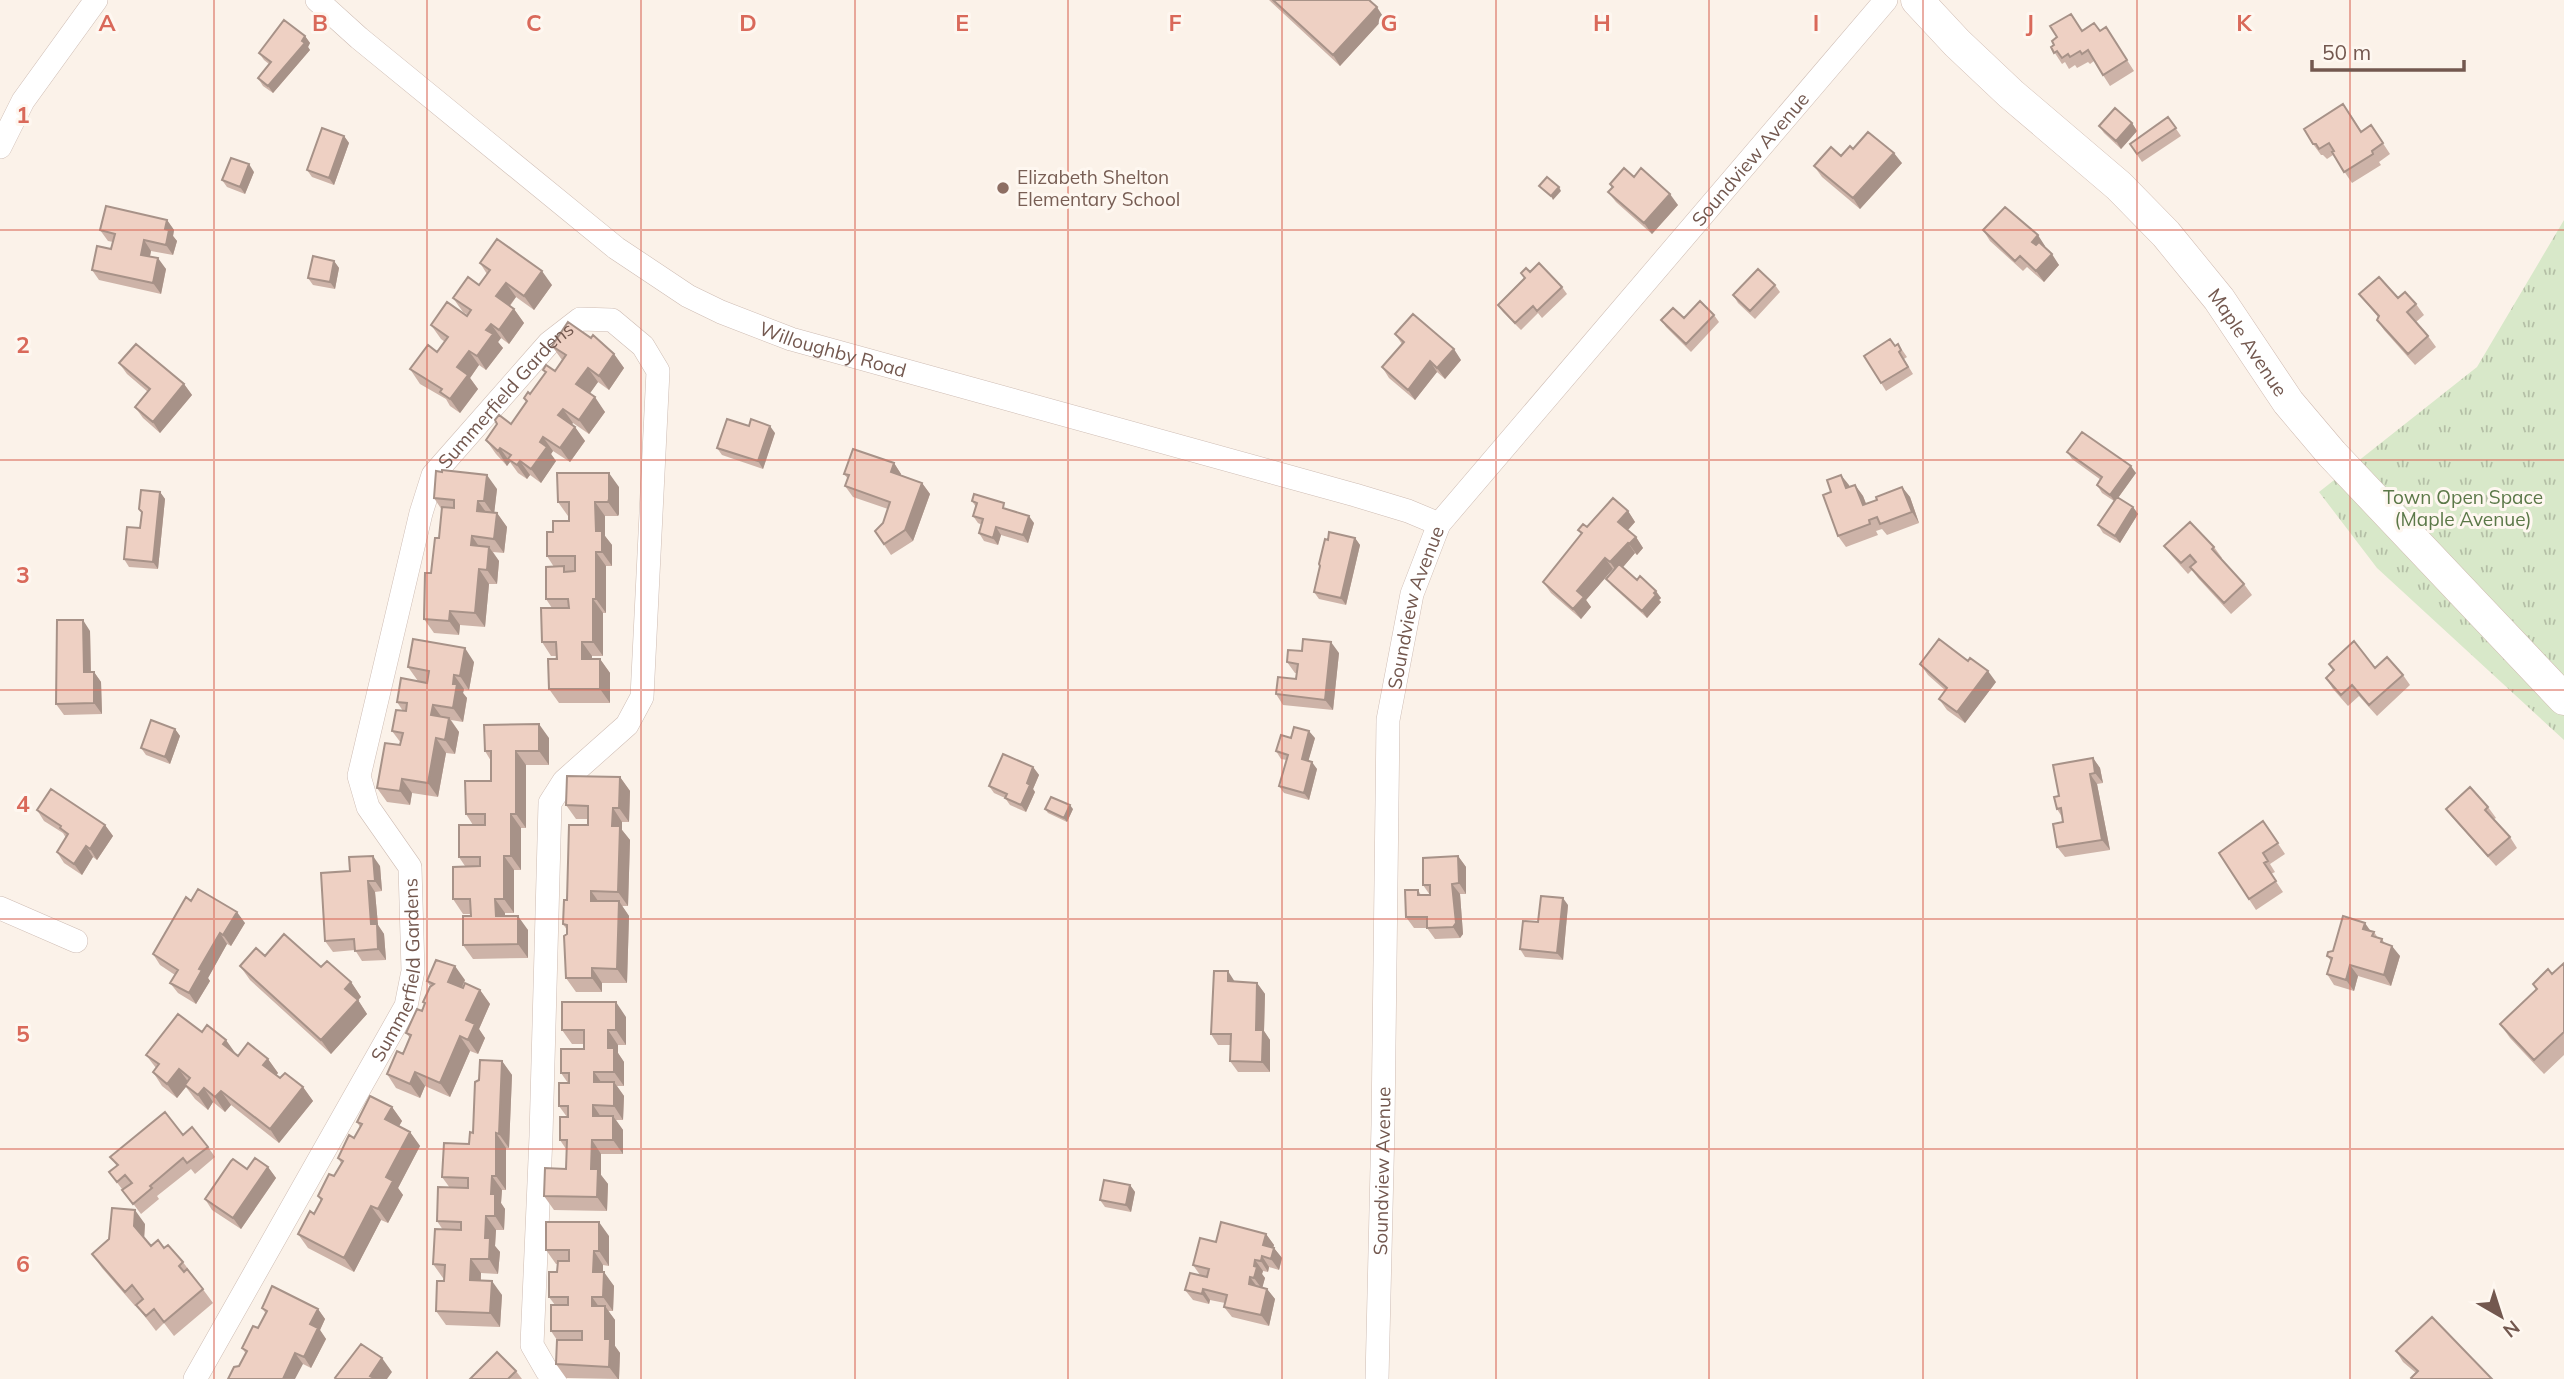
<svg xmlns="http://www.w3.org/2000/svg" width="2564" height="1379" viewBox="0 0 2564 1379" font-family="Mulish,sans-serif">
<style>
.park{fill:url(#park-tufts)}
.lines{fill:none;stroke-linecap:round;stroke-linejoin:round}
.street-casing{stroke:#cebcb3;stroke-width:24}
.secondary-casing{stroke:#d0bbb1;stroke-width:33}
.street{stroke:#fff;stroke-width:23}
.secondary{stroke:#fff;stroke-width:32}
.wall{fill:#cdb3a8}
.shaded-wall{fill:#a79288}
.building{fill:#eed0c3;stroke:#a79288;stroke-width:2}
.grid{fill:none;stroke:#d9695a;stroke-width:2;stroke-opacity:0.55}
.education-dot{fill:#8d6e63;stroke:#fef7f0;stroke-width:2.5}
.labels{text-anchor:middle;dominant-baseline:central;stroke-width:6;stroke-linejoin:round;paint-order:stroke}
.street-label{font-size:19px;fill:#73584f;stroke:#fef7f0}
.education-label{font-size:19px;fill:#785e54;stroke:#fef7f0;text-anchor:start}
.park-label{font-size:19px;fill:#5b7848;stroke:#fef7f0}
.grid-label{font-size:23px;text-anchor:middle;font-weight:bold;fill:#d9695a;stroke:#fef7f0;stroke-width:6;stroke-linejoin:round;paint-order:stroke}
</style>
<defs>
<pattern id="park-tufts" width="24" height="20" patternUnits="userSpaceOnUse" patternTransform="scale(1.75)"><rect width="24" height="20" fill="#d8e8c9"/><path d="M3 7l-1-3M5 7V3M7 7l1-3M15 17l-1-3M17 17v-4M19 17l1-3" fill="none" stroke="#b4bfa6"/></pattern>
</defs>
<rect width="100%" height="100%" fill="#fbf2e9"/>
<path class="park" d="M2564,220V740L2377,568L2319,492L2477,367Z"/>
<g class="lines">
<g class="street-casing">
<g id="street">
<path id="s1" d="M317,0L359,38L616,248L688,296L721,312L791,339L1355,495L1408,511L1439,524"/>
<path d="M0,147L23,101L96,0"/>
<path d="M0,908L76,941"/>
<path id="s2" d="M195,1379L406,1006L413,971L410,867L368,807L359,776L421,513L433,475L549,343L580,319L612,320L643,346L658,371L642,697L627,725L564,781L550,803L541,1136L532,1345L547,1371L555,1379"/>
<path id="s3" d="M1377,1379L1383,1125L1388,720L1412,594L1439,524L1886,0"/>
</g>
</g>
<g class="secondary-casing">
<g id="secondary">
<path id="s4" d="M1917,0L1957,43L2011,94L2119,186L2166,234L2219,299L2288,402L2332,454L2564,699"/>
</g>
</g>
<use href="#street" class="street"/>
<use href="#secondary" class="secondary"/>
</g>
<path class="wall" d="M1269,0H1369L1384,18L1340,66Z
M2106,27L2134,71L2110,86L2094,61L2090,64L2088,62L2077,68L2075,65L2069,69L2065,62L2062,64L2051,47L2082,31H2100Z
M305,36L310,43L308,47L310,50L273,93L263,86L258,78L269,64L264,60L259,53Z
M2351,115L2361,131L2371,125L2390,154L2379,162L2381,165L2352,183L2333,155L2327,159L2323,155H2321L2313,144Z
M2168,117L2181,136L2142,162L2130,144Z
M2132,123L2137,131L2121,149L2104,133L2099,126Z
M344,136L349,143L334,185L312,177L307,170Z
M1853,149L1902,163L1860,209L1822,177L1814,166L1841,156Z
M254,172L245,194L227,187L222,180Z
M1634,177L1678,205L1652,234L1616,202L1608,192L1612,188L1610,184Z
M167,220L174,230L173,236L177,241L173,255L151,251L150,257L166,269L161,294L99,280L92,270L111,249L113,242L108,241L100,230Z
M1983,230L2045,246L2044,247L2059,265L2044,282L2027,267L2023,271L1990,241Z
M334,261L339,268L335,289L313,285L308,278Z
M480,263L552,285L534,310L516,297L510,306L514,309L524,323L509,344L501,338L498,342L503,348L486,370L479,365L470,378L478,389L460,413L450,406L446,399L420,384L410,369L437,352L445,342L441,339L431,325L468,315L463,312L453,298L479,285L487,274Z
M1530,272L1562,287L1567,294L1542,318L1538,313L1521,330L1503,312L1498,305L1524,278L1521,273Z
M1775,285L1780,292L1755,319L1738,303L1733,295Z
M2359,294L2398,298L2416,304L2424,315L2416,322L2428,336L2436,347L2415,365L2384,330L2377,320L2378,317Z
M1714,315L1719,322L1691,352L1666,327L1661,320Z
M1395,334L1461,360L1445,379L1437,372L1415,400L1389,378L1382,367L1402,344Z
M1898,344L1907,357L1904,359L1913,374L1886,391L1881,383L1895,346Z
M552,346L614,354L624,368L609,390L598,382L589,394L605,412L589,434L573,423L571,424L575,427L585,441L570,462L553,451L551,454L556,461L541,483L530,475L527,479L518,473L510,462L507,466L496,454L486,440L497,424H511L526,402L524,398L530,394L545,373L543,370L555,371L562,360Z
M119,363L184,384L192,395L160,433L143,418L135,407L148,392L127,374Z
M749,426L775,433L763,469L722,455L717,448Z
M2067,452L2136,473L2118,498L2133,507L2138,514L2120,543L2103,533L2098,525L2114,501L2102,493L2097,485L2101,480L2072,459Z
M894,463L901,474V475L922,483L930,494L913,541L891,555L875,531L883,523L888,509L853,497L845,486L848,479L844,474Z
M1849,485V487L1855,485L1863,496L1866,504L1877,500L1902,487L1910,497L1919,523L1887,535L1882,529L1876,531L1878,535L1846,547L1838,536L1831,492Z
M619,487V514L618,516H605V536L612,545V566H606V613H603V656H592V659H600L610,673V703H559L549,689L556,656H551L542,642L552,608L546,599L554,567L547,556L553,532L569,521V516H568L558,502Z
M497,489L494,513H497L507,527L504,553L493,552L499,561L497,584H489L485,627L460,625L459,635L434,633L424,619L431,573L439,538L442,510L434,498Z
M160,492L165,499L158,569L129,567L124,559Z
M972,501L1009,510L1034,523L1028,543L1001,535L998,545L984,541L979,533L982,525L978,523L973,516L976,507Z
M1628,511L1635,522L1628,530L1636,537L1643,548L1637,555L1635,553L1623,567L1637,580L1661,598L1659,600L1661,602L1647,618L1612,586L1606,579L1614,570L1613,569L1586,600L1591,607L1581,619L1551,593L1543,582L1581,534L1578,530L1587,527Z
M1355,538L1360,545L1346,605L1319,599L1314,592L1328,540Z
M2164,546L2214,547L2222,558L2221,559L2244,584L2252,595L2231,614L2198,578L2192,570L2188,574L2172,556Z
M90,631L91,672H94L101,682L102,714L64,715L56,704Z
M1302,651L1339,653L1333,710L1283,705L1276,694L1296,679L1297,673H1295L1287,662Z
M474,662L469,690L464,689L463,693L467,698L463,722L451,720L459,732L455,754L446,753L438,797L412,793L410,805L387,802L377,788L400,745L401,743L392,731L403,711L397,702L418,681L408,667Z
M1920,664L1996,682L1965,723L1947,710L1939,699L1946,691L1928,675Z
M2329,664L2375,668L2403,675L2410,685L2377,716L2359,696L2348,706L2333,689L2326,678L2334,671Z
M175,729L180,736L170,764L146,755L141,748Z
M549,738V765H526V828H521V870H514V913H505V916L528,930V958L473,959L463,945L471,914H463L453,899L465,866L459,857L473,825L466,814L491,781V761L485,751Z
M1291,738H1315L1308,761L1317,769L1309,800L1284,793L1279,786L1287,760L1281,759L1276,751Z
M2093,758L2100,768L2103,783L2097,784L2110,850L2065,857L2057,847L2063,822L2062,817L2057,809L2059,796Z
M1033,767L1039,775L1033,789L1035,792L1026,812L1010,805L1005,798L994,793L989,786Z
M620,777L630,791L629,822H622V830L630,840L628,906H622L629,916L627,983H602V992H576L566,978L567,930L563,924L567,900L588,825V819H576L566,805Z
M2488,807L2496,818L2494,819L2510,837L2517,848L2496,866L2454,819L2446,809Z
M1045,809H1073L1067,822L1048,813Z
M37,810L105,825L113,836L97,860L93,857L82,875L64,863L57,852L66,838L63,833L44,821Z
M2263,821L2285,854L2270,864L2275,872L2271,874L2283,892L2256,910L2219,853Z
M1458,856L1466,867V894H1460L1463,934L1460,938L1435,939L1427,928H1414L1406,917L1418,890L1421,895H1430L1423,885Z
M380,866L382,891L375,892L378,925L384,934L386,960L362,961L355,950L333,952L325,941L350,871Z
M191,901L245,923L231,946L227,944L208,978L210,981L196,1004L178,993L170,983L175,975L160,965L153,954Z
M1568,905L1563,960L1525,957L1520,949L1538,922Z
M2371,931L2374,932L2378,938L2382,939L2385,944L2400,956L2391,986L2358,976L2354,991L2334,985L2327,974L2331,961L2327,956L2333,951Z
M265,956L321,967L351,982L361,997L358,1000L367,1014L331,1054L250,980L240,966Z
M2564,963V1055L2544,1074L2510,1038L2500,1024L2536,990L2533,984L2552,974Z
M465,980L462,988L480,990L490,1004L479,1029L485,1038L478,1054L470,1051L450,1097L425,1086L420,1098L396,1088L387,1074L403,1054L410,1038L406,1033L422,1011L425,1005L423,1002L430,986L427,981Z
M1235,982L1257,983L1265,994L1264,1031L1270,1040V1072H1238L1230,1061L1231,1045H1218L1211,1034Z
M626,1017V1045H618V1053L624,1062V1086H617L624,1096L623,1120H616L623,1130V1154H601V1175L608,1184L607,1211L554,1210L544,1196L566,1169V1149L560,1140L567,1117L559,1106L568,1083L561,1073L584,1049V1044H572L562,1030Z
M202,1032L238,1056L268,1059L278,1073L276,1075L280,1078L303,1087L313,1101L279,1143L231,1105L225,1112L213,1102L208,1110L195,1099L186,1087L177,1098L162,1086L153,1072L156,1068L146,1055Z
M502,1061L512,1075L509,1148H506V1190H502L501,1203L505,1209L504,1230H496L495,1246L500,1252L498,1274L481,1273V1280L502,1295L500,1327L446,1325L436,1311L445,1278H443L433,1264L443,1230L437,1221L450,1188L442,1177L469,1144Z
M392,1107L402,1121L399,1126L410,1132L420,1146L398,1188L403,1195L388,1223L381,1220L354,1272L308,1248L298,1234L314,1214L321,1201L318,1196L334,1176L341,1163L338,1158L354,1138L360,1127L357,1122Z
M183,1135L208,1147L215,1157L195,1174L191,1169L157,1196L159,1199L141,1214L109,1172L117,1166L110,1157Z
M268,1167L276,1178L241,1229L212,1210L205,1199L247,1169Z
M1130,1185L1135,1192L1131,1212L1105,1207L1100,1200Z
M145,1224L144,1238L151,1246L164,1248L183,1262L213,1303L174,1336L164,1323L156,1331L136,1305L142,1300L135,1306L102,1268L92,1254L109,1239Z
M1266,1234L1274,1245L1273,1247L1282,1258L1279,1270L1269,1267L1268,1272L1263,1271L1262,1274L1265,1278L1262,1287L1267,1289L1275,1299L1269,1326L1232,1317L1224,1307L1225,1303L1210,1300L1209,1304L1193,1300L1185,1290L1200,1275L1193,1265L1216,1242Z
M609,1236V1266L603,1265V1272L614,1286L613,1311H608L615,1320V1346L620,1353L619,1379L566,1378L556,1364L557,1340L551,1331L555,1305L549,1297L557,1272V1264H556L546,1250Z
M262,1308L318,1309L325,1319L320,1330L326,1339L311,1368L303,1364L239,1366L246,1354L242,1348L258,1328L266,1314Z
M2396,1351L2492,1379L2416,1373L2403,1362Z
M516,1371L522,1379H470Z"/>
<path class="shaded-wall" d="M1377,7L1384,18L1340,66L1333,55Z
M305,36L310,43L308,47L310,50L273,93L268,86Z
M2132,123L2137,131L2121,149L2116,141Z
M344,136L349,143L334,185L329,178Z
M1894,153L1902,163L1860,209L1853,198Z
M249,164L254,172L245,194L240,187Z
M1559,187L1561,191L1553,200L1551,196Z
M1670,194L1678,205L1652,234L1644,223Z
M167,220L174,230L173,236L177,241L173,255L166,245L165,229Z
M2038,235L2045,246L2040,252L2032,242Z
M144,240L151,251L148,265L141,255Z
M2052,254L2059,265L2044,282L2036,271Z
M158,258L166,269L161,294L153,283Z
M334,261L339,268L335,289L330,282Z
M542,271L552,285L534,310L524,296Z
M506,283L516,297L506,310L496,296Z
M514,309L524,323L509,344L499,330Z
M491,324L501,338L498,342L503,348L486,370L477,356L486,330Z
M1454,349L1461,360L1445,379L1437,368Z
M469,351L479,365L470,378L478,389L460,413L450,399L457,367Z
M614,354L624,368L609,390L599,376Z
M1430,361L1437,372L1415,400L1408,390Z
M588,368L598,382L586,399L576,384Z
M184,384L192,395L160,433L153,422Z
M595,397L605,412L589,434L579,420Z
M563,409L573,423L568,429L558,415Z
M770,426L775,433L763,469L758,461Z
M575,427L585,441L570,462L560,448Z
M543,437L553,451L551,454L556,461L541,483L531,469L540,442Z
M500,448L510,462L507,466L498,451Z
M520,461L530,475L527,479L517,465Z
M894,463L901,474L898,483L891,472Z
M2131,466L2136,473L2115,502L2110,495Z
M609,473L619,487V514L618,516L608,502Z
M487,475L497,489L494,515L484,501Z
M1841,475L1849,485L1854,499L1846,488Z
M922,483L930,494L913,541L905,530Z
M1855,485L1863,496L1871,516L1863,505Z
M1902,487L1910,497L1919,523L1912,512Z
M160,492L165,499L158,569L153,562Z
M478,501L488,515L477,511Z
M595,502L605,516V536L612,545V566L602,552L596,531Z
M2133,507L2138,514L2120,543L2115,536Z
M1628,511L1635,522L1626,532L1618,522Z
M497,513L507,527L504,553L494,539Z
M1029,516L1034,523L1028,543L1023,535Z
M996,527L1001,535L998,545L993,538Z
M472,536L482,551L471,545Z
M1636,537L1643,548L1637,555L1629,544Z
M1355,538L1360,545L1346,605L1341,598Z
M1628,543L1635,553L1618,573L1610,562Z
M489,547L499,561L497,584L487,570Z
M596,552L606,566V613L596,599Z
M1605,558L1613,569L1586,600L1591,607L1581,619L1573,609L1577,591Z
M479,569L489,584L485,627L475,613Z
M1656,591L1661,598L1659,600L1661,602L1647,618L1642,611Z
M593,599L603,613V656L593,642Z
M450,611L460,625L459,635L449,621Z
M83,620L90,631L91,683L84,672Z
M582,642L592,656L591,673L582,659Z
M1331,642L1339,653L1333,710L1325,700Z
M465,648L474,662L469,690L460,676Z
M600,659L610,673V703L600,689Z
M1988,671L1996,682L1965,723L1957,712Z
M94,672L101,682L102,714L94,703Z
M454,675L464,689L463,693L467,698L463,722L453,708V684Z
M433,705L443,719L431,715Z
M449,718L459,732L455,754L445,740Z
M539,724L549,738V765L539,751Z
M175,729L180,736L170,764L165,757Z
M1309,731L1315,738L1307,766L1302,759Z
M436,738L446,753L438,797L428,783Z
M516,751L526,765V828L516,814Z
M2093,758L2100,768L2103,783L2095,773Z
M1312,762L1317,769L1309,800L1304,793Z
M1033,767L1039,775L1033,789L1035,792L1026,812L1021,805L1027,783Z
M2090,774L2097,784L2110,850L2102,840Z
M620,777L630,791L629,822L619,808Z
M402,779L412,793L410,805L400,791Z
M1070,805L1073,809L1067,822L1064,818Z
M613,808L622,822V830L630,840L628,906L618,892L612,826Z
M511,814L521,828V870L511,856Z
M105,825L113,836L97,860L90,849Z
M86,846L93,857L82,875L74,864Z
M373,856L380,866L382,891L375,881Z
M504,856L514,870V913L504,899Z
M1458,856L1466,867V894L1459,883Z
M368,881L375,892L378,925L384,934L386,960L378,949L371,924Z
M1452,884L1460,894L1463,934L1460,938L1453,927Z
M591,891L601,905L591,901Z
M1563,898L1568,905L1563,960L1557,953Z
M495,899L505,913V931L496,916Z
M619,901L629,916L627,983L617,969Z
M237,912L245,923L231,946L223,935Z
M518,916L528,930V958L518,944Z
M2365,923L2372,933L2363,929Z
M220,933L227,944L208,978L210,981L196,1004L189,993L199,969Z
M2392,946L2400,956L2391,986L2384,975Z
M2350,965L2358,976L2354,991L2346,980Z
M455,966L465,980L458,996L448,982Z
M592,968L602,983V992L592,978Z
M1228,971L1235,982L1228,981Z
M351,982L361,997L358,1000L367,1014L331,1054L321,1040L345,989Z
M1257,983L1265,994L1264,1031L1270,1040V1072L1262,1062L1256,1030Z
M480,990L490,1004L479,1029L485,1038L478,1054L468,1040L466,1020Z
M616,1002L626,1017V1045L616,1030Z
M608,1030L618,1045V1053L624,1062V1086L614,1072L608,1048Z
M460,1036L470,1051L450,1097L440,1083Z
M226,1040L236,1054L232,1058L223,1044Z
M268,1059L278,1073L273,1079L263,1065Z
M502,1061L512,1075L509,1148L499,1134Z
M179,1069L189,1083L177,1098L167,1084Z
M415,1072L425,1086L420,1098L410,1084Z
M594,1072L604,1086L594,1082Z
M614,1082L624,1096L623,1120L614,1106Z
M303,1087L313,1101L279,1143L270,1129Z
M204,1088L213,1102L208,1110L198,1095Z
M221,1091L231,1105L225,1112L215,1097Z
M593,1105L603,1120L593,1116Z
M392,1107L402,1121L395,1133L385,1119Z
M613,1116L623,1130V1154L613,1140Z
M410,1132L420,1146L398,1188L403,1195L388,1223L378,1209L386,1177Z
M496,1133L506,1148V1190L496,1176Z
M592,1140L601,1154V1175L608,1184L607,1211L597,1197L591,1169Z
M268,1167L276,1178L241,1229L233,1218Z
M492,1176L502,1190L501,1203L505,1209L504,1230L495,1216L491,1194Z
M1130,1185L1135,1192L1131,1212L1126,1205Z
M371,1206L381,1220L354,1272L344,1258Z
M135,1210L145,1224L144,1240L134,1226Z
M486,1216L496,1230L495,1246L500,1252L498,1274L489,1259L485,1238Z
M599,1222L609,1236V1266L599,1251Z
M1266,1234L1274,1245L1271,1256L1263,1245Z
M1274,1248L1282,1258L1279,1270L1271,1259Z
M594,1251L603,1265V1286L593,1272Z
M1262,1256L1269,1267L1268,1272L1261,1261Z
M471,1259L481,1273L480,1294L470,1280Z
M1255,1260L1263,1271L1262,1274L1265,1278L1262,1289L1254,1278V1266Z
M604,1272L614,1286L613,1311L603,1297Z
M1250,1277L1258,1288L1249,1284Z
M492,1281L502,1295L500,1327L490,1313Z
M1203,1289L1210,1300L1209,1304L1202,1294Z
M1267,1289L1275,1299L1269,1326L1261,1315Z
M592,1297L602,1311L592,1306Z
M605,1306L615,1320V1346L620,1353L619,1379H618L609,1367L605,1339Z
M318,1309L325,1319L320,1330L326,1339L311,1368L304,1357L310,1324Z
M295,1353L303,1364L295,1379H283Z
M382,1358L392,1372L387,1379H373L370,1376Z"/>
<path class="building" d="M1273,0H1369L1377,7L1333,55Z
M2071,14L2082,31L2094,23L2100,31L2106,27L2127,60L2103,75L2088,50L2082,54L2080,51L2070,57L2068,54L2062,58L2057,51L2054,53L2051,47L2054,45L2052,41L2057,37L2050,26Z
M284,20L305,36L302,41L305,43L268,86L258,78L271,62L259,53Z
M2343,104L2361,132L2371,125L2383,143L2372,151L2373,154L2344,172L2332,152L2334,151L2329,143L2319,149L2316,144H2313L2304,129Z
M2115,108L2132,123L2116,141L2099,126Z
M2168,117L2176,128L2137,154L2130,144Z
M322,128L344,136L329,178L307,170Z
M1868,132L1894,153L1853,198L1814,166L1831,147L1841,156L1850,146L1853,149Z
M231,158L249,164L240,187L222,180Z
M1624,168L1634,177L1641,168L1670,194L1644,223L1608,192L1613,187L1610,184Z
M1547,177L1559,187L1551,196L1539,186Z
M106,206L167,220L165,229L169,230L166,245L144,240L141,255L158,258L153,283L92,270L97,246L111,249L115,234L100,230Z
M2005,207L2038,235L2032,242L2036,245L2039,242L2052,254L2036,271L2020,256L2015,261L1983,230Z
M497,239L542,271L524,296L506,283L496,296L514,309L499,330L491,324L486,330L493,334L477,356L469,351L457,367L468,375L450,399L440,392L442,389L410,369L428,345L437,352L448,337L431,325L447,302L467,316L471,310L453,298L468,277L479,285L490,270L480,263Z
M313,256L334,261L330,282L308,278Z
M1539,263L1562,287L1537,311L1533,306L1515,323L1498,305L1525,278L1521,273L1526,268L1530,272Z
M1758,269L1775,285L1750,311L1733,295Z
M2379,277L2398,298L2405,292L2416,304L2407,312L2428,336L2408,354L2377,320L2379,316L2359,294Z
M1700,301L1714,315L1686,344L1661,320L1673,308L1684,318Z
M1413,314L1454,349L1437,368L1430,361L1408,390L1382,367L1404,342L1395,334Z
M568,322L591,338L593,335L614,354L599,376L588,368L576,384L595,397L579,420L563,409L558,415L575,427L560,448L543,437L540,442L547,447L531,469L520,461L517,465L508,459L511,455L500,448L498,451L486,440L497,424L495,420L499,415L511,424L527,401L524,398L528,392L530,394L546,372L543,370L546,365L555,371L566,355L552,346Z
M1890,339L1895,346L1898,344L1901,350L1899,352L1908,367L1881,383L1864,356Z
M136,344L184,384L153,422L135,407L150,389L119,363Z
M727,419L749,426L751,419L770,426L758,461L717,448Z
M2082,432L2131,466L2110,495L2097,485L2102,477L2067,452Z
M853,449L894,463L891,472L922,483L905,530L884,544L875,531L883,523L890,502L845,486L849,475L844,474Z
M442,470L487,475L484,501H478L477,511L497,513L494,539L472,536L471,545L489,547L487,570L479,569L475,613L450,611L449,621L424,619L425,573H431L435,538H439L442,507L454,508V500L434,498L436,471L442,472Z
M557,473H609V499L608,502H595L596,531H602V552H596V599H593V642H582V659H600V689H549L548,659H557L556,642H542L541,608H569L568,599H546V567L564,566V572L575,571V556H547V532H553V521H569V502H558Z
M1841,475L1846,488L1855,485L1863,505L1877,500L1876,497L1902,487L1912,512L1880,524L1877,517L1869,520L1870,524L1838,536L1823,495L1831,492L1827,480Z
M141,490L160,492L153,562L124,559L127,527L140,528L142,512L139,509Z
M974,494L1004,503L1003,508L1029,516L1023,535L996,527L993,538L979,533L983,519L973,516L977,503L972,501Z
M2117,497L2133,507L2115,536L2098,525Z
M1613,498L1628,511L1618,522L1636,537L1629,544L1628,543L1610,562L1605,558L1577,591L1584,597L1573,609L1543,582L1582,533L1578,530L1583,524L1587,527Z
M2190,522L2214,547L2212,549L2244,584L2224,603L2190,567L2196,562L2190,555L2181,563L2164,546Z
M1329,532L1355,538L1341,598L1314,592L1320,566L1319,564L1325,539L1328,540Z
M1619,564L1637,580L1640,576L1656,591L1654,593L1656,595L1642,611L1606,579Z
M57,620H83L84,672H94V703L56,704Z
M413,639L465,648L460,676L454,675L453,684H457L453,708L433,705L431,715L449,718L445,740L436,738L428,783L402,779L400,791L377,788L385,743L400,745L403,733L392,731L396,710L406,711L407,703L397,702L401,678L427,683L429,671L408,667Z
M1303,639L1331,642L1325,700L1276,694L1278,677L1296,679L1298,664L1287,662L1288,650L1302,651Z
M1939,639L1968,661L1970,658L1988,671L1957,712L1939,699L1947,688L1920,664Z
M2354,641L2375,668L2387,657L2403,675L2369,705L2352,685L2341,695L2326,678L2334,670L2329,664Z
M151,720L175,729L165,757L141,748Z
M539,724V751H516V814H511V856H504V899H495L496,916H518V944L463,945V916H471L470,899H453V867L480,866V857H459V825H485V814H466L465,781H491V751H485L484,725Z
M1294,727L1309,731L1302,759L1312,762L1304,793L1279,786L1288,755L1276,751L1281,735L1291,738Z
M1003,754L1033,767L1027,783L1030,785L1021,805L1005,798L1007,794L989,786Z
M2093,758L2095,773L2090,774L2102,840L2057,847L2053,824L2063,822L2061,808L2057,809L2054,797L2059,796L2053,765Z
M567,776L620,777L619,808H613L612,826H620L618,892L591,891V901H619L617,969L592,968V978H566L564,936L567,934V925L563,924L564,900H567L569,825H588V806L566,805Z
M2470,787L2488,807L2485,810L2510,837L2488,856L2446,809Z
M51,789L105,825L90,849L86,846L74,864L57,852L68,834L60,828L61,826L37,810Z
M1051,797L1070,805L1064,818L1045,809Z
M2263,821L2278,843L2263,853L2268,861L2264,863L2276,881L2249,899L2219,853Z
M373,856L375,881H368L371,924H377L378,949L355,951L354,939L325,941L321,873L350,871L349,857Z
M1458,856L1459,883L1452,884L1456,923L1453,927L1427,928V917H1406L1405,890H1418V895H1430V885H1423V858Z
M198,889L237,912L223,935L220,933L199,969L202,970L189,993L170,983L178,970L153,954L186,897L191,901Z
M1541,896L1563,898L1557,953L1520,949L1523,921L1538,922Z
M2343,916L2365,923L2363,929L2374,932L2372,936L2382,939L2381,942L2392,946L2384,975L2350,965L2346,980L2327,974L2332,958L2327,956L2328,952L2333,951Z
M284,934L321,967L327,961L351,982L345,989L358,1000L321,1040L240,966L256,948L265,956Z
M436,960L455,966L448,982L463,988L465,983L480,990L466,1020L475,1024L468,1040L460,1036L440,1083L415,1072L410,1084L387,1074L397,1051L403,1054L411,1035L406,1033L417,1009L422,1011L425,1003L423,1002L430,987L434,984L427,981Z
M2564,963V1032L2534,1060L2500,1024L2537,989L2533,984L2548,969L2552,974Z
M1214,971H1228V981L1257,983L1256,1030H1263L1262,1062L1230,1061L1231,1034H1211Z
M562,1002H616V1030H608V1048H614V1072H594V1082H614V1106L593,1105V1116H613V1140H592L591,1169H598L597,1197L544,1196L545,1168L566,1169L567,1140H560V1117H568V1106H559V1083H569V1073H561V1049H584V1030H562Z
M178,1014L202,1032L207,1025L226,1040L223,1044L238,1056L248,1043L268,1059L263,1065L280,1078L285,1073L303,1087L270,1129L221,1091L215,1097L204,1088L198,1095L185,1085L190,1078L179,1069L167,1084L153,1072L159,1064L146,1055Z
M480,1060L502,1061L499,1134L496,1133V1176H492L491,1194H495V1216H486L485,1238H490L489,1259H471L470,1280L492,1281L490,1313L436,1311L437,1281H444L445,1265L433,1264L435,1229L461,1230V1222L437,1221L438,1187L468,1188V1178L442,1177L444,1143L469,1144L470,1132L473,1133L475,1082L479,1080Z
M370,1096L392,1107L385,1119L410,1132L386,1177L393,1181L378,1209L371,1206L344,1258L298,1234L310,1211L314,1214L322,1199L318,1196L329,1174L334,1176L343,1161L338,1158L349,1135L354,1138L362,1124L357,1122Z
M165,1112L183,1135L192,1127L208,1147L187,1163L183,1158L150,1186L152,1188L133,1204L122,1190L132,1183L125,1175L117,1182L109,1172L118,1165L110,1157Z
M255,1158L268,1167L233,1218L205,1199L231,1161L233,1159L247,1169Z
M1104,1180L1130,1185L1126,1205L1100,1200Z
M112,1208L135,1210L134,1226L151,1246L158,1240L164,1248L168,1245L183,1262L179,1266L184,1272L187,1269L203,1289L164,1322L154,1309L146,1316L136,1305L143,1299L132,1285L125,1292L92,1254L109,1239Z
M546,1222H599V1251H594L593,1272H604L603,1297H592V1306H605V1339H610L609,1367L556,1364L557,1340H582V1331H551V1305H568V1297H549V1272H557L558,1261H569V1250H546Z
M1221,1222L1266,1234L1263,1245L1274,1248L1271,1259L1262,1256L1261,1261L1255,1260L1254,1266L1257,1267L1254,1278L1250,1277L1249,1284L1267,1289L1261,1315L1224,1307L1227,1295L1203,1289L1202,1294L1185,1290L1190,1273L1207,1277L1209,1269L1193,1265L1200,1238L1216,1242Z
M272,1286L318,1309L310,1324L318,1328L304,1357L295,1353L283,1379H228L234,1367L239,1366L247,1351L242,1348L253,1326L258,1328L267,1311L262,1308Z
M2432,1317L2492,1379H2412L2411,1378L2418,1371L2396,1351Z
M361,1344L382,1358L370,1376L376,1379H336L335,1378Z
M497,1352L516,1371L508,1379H470Z"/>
<path class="grid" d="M214,0V1379M427,0V1379M641,0V1379M855,0V1379M1068,0V1379M1282,0V1379M1496,0V1379M1709,0V1379M1923,0V1379M2137,0V1379M2350,0V1379M0,230H2564M0,460H2564M0,690H2564M0,919H2564M0,1149H2564"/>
<circle class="education-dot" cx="1003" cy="188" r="7"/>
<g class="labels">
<g class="street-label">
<text stroke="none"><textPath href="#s3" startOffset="1342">Soundview Avenue</textPath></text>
<text stroke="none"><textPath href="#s4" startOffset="478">Maple Avenue</textPath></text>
<text stroke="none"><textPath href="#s1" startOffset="630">Willoughby Road</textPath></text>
<text stroke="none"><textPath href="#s2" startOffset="1092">Summerfield Gardens</textPath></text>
<text stroke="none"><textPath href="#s3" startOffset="775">Soundview Avenue</textPath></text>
<text stroke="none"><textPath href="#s2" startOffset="462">Summerfield Gardens</textPath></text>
<text stroke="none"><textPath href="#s3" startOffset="208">Soundview Avenue</textPath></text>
</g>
<g class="education-label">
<text x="1017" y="177">Elizabeth Shelton<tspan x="1017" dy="22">Elementary School</tspan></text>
</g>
<g class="park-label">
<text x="2463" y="497">Town Open Space<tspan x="2463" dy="22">(Maple Avenue)</tspan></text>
</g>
</g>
<g class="grid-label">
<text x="107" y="31">A</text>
<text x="320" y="31">B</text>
<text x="534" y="31">C</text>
<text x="748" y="31">D</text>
<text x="962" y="31">E</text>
<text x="1175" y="31">F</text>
<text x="1389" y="31">G</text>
<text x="1602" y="31">H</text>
<text x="1816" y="31">I</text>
<text x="2030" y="31">J</text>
<text x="2244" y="31">K</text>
<text x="23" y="123">1</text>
<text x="23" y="353">2</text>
<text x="23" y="583">3</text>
<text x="23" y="812">4</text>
<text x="23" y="1042">5</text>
<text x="23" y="1272">6</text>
</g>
<g transform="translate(2501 1316) rotate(141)" stroke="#fef7f0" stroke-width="5" paint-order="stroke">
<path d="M0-5L12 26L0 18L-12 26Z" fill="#73584f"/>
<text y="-10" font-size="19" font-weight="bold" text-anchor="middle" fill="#73584f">N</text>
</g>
<path d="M2312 60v10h152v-10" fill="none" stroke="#73584f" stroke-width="3.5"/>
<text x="2322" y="60" font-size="21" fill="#73584f" stroke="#fef7f0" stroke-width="5" paint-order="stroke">50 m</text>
</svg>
